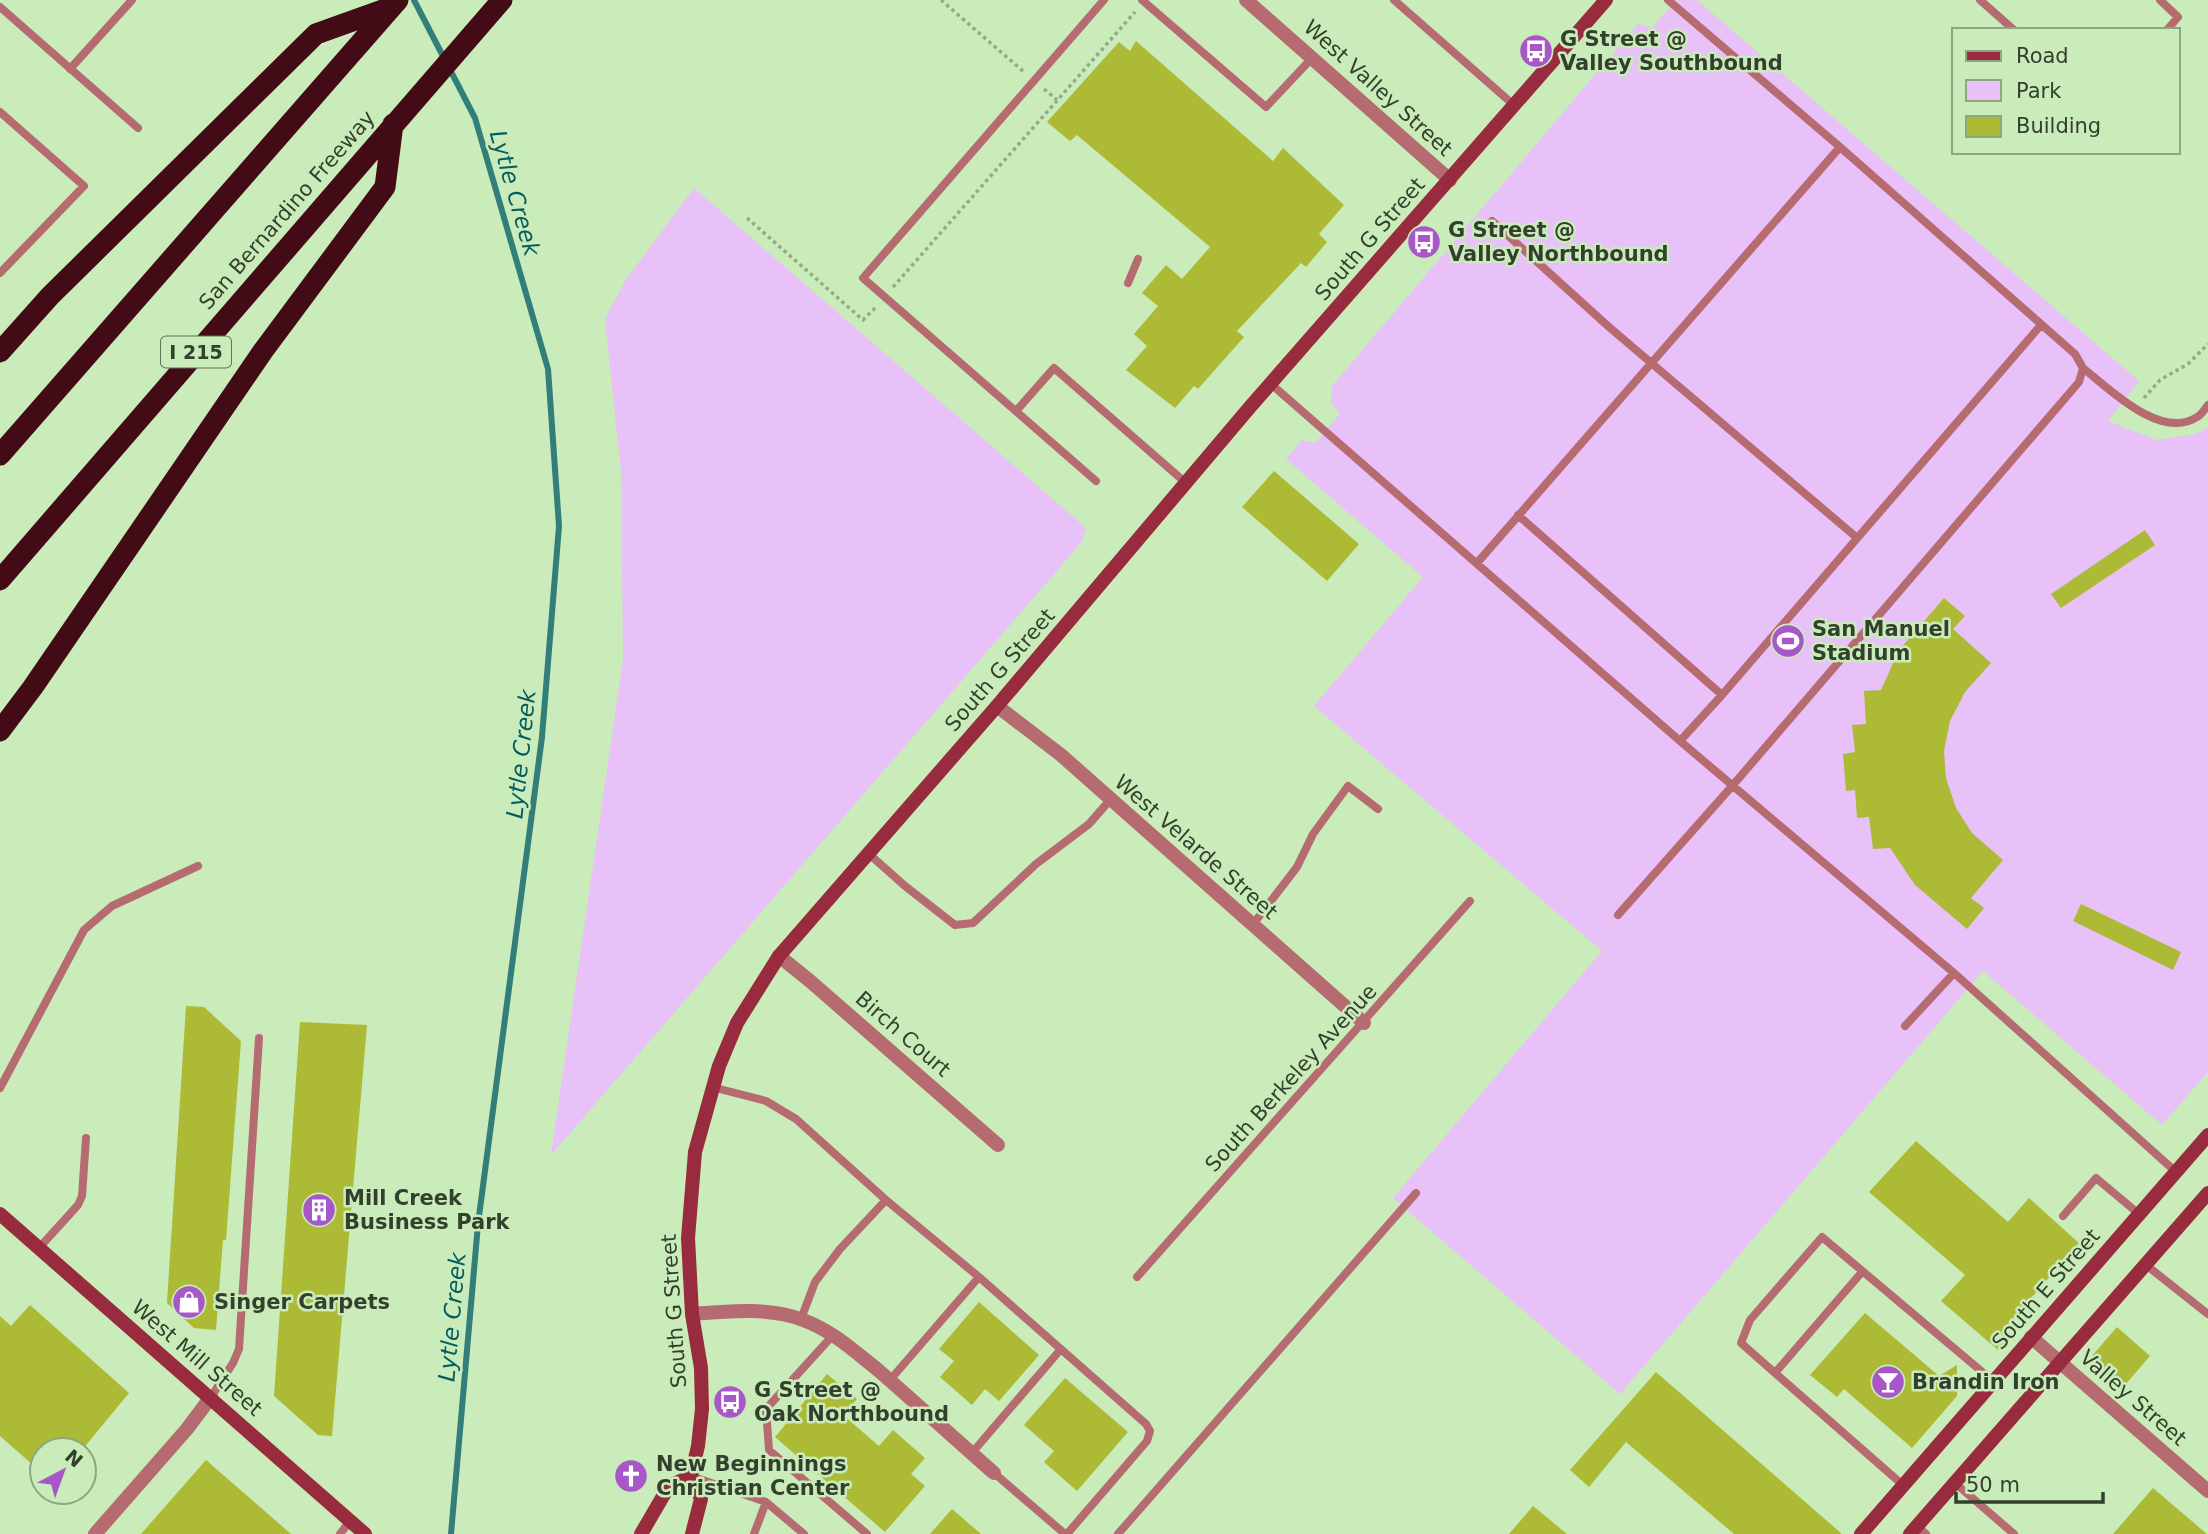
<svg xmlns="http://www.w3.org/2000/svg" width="2208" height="1534" viewBox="0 0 2208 1534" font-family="'DejaVu Sans',sans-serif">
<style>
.green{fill:#e7c1f8}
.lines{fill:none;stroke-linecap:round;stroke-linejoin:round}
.stream{stroke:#327e78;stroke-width:6}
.building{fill:#acba36}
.path{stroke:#92ac86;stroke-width:3.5;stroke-dasharray:3.5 3.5;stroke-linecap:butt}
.lane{stroke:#b66b71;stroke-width:8}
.street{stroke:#b66b71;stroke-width:14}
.secondary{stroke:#982b3e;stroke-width:14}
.highway{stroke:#430b15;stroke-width:21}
.labels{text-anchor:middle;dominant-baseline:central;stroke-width:5;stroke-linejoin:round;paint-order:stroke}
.shield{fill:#caebba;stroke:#607357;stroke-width:2}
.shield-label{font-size:19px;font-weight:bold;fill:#33402d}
.poi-label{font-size:21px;font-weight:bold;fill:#33402d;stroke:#caebba;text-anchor:start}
.street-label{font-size:21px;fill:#33402d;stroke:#caebba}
.water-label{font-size:23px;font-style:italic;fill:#055d5e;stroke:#caebba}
</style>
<rect width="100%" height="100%" fill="#caebba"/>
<path class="green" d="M1676,0H1697L2139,381L2108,421L2157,440L2196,434L2208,427V1072L2162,1125L1983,971L1620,1394L1393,1198L1602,951L1314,706L1423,577L1286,459L1302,440L1315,443L1340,414L1331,404L1332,386L1638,24L1652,28Z
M694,188L1086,528L1081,543L551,1155L623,659L621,472L605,319L625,281Z"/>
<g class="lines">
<path class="stream" d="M414,0L475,118L548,369L559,526L542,737L478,1224L451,1534"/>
</g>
<path class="building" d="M1136,41L1273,161L1283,148L1344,205L1319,234L1327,242L1306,267L1301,263L1237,331L1244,337L1198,389L1194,386L1175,408L1126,370L1147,346L1134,334L1158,306L1142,293L1166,265L1182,279L1210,247L1077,135L1070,141L1047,122L1119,42L1130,51Z
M1274,471L1359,544L1327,581L1242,507Z
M2145,530L2155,545L2061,608L2051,594Z
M1944,598L1965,616L1953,629L1991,663L1965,692L1950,721L1944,751L1946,778L1956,808L1972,833L2003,860L1971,898L1984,908L1967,929L1915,885L1890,848L1873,849L1869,817L1857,818L1855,790L1846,791L1843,754L1855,752L1852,725L1866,724L1864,691L1881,690L1899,650Z
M2081,904L2181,952L2173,970L2073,921Z
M186,1006L204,1007L241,1041L226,1240H223L216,1330L194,1328L167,1303Z
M300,1022L367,1025L332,1436L318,1435L274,1396Z
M1916,1141L2008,1222L2029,1198L2079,1243L2004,1329L2011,1335L1998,1350L1941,1301L1965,1275L1869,1192Z
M979,1302L1039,1355L999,1401L985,1389L972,1405L940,1377L954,1361L939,1349Z
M30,1305L129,1393L82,1450H42V1473L0,1436V1316L11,1326Z
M1865,1313L1939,1376L1957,1365V1396L1912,1448L1844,1389L1837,1397L1810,1375Z
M2117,1327L2150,1356L2124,1386L2091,1357Z
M1656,1372L1842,1534H1734L1626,1442L1589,1487L1570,1470Z
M827,1374L857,1399L843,1415L879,1446L893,1430L925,1458L911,1474L925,1486L885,1532L775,1437Z
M1065,1378L1128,1432L1077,1491L1044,1462L1054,1451L1024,1425Z
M206,1460L291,1534H141Z
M2153,1488L2207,1534H2113Z
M1533,1506L1567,1534H1509Z
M952,1509L981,1534H930Z"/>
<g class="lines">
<path class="path" d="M941,0L1024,72
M1044,89L1057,100
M747,218L863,320L877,306
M893,287L1135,12
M2144,398L2160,380L2188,364L2208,344"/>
<path class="lane" d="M1142,0L1266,107L1313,57
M1394,0L1515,106
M1980,0L2014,30
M2160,0L2178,17L2167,30
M0,7L138,128
M70,69L132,0
M0,112L84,186L0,273
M1492,221L1609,327L1856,537
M1128,283L1138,259
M2083,368C2108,388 2161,441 2197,417C2201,415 2205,409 2208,405
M1271,384L1680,741L1954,973L2176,1172
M1016,411L1054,368L1186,483
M1096,481L863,278L1104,0
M1518,515L1722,695L2041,325
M1477,563L1840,147
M1680,741L1722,695
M869,854L905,886L955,925L973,923L1036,864L1089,824L1110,800
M1618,915L1733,785L2079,382L2083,368L2075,354L1840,147L1668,0
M1254,923L1297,867L1313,834L1348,786L1378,809
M1905,1026L1954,973
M712,1087L766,1101L796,1119L886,1200L840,1249L815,1282L801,1319
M0,1088L84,930L112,906L198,866
M886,1200L979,1277L890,1380
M2063,1216L2096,1178L2139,1214
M39,1248L78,1205L82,1196L86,1138
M2146,1265L2208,1314
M1862,1272L1775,1373L1904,1486
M979,1277L1146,1424L1150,1431L1147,1441L1067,1534
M1137,1277L1470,901
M834,1334L766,1409L769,1450L867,1534
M1775,1373L1741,1343L1750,1320L1822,1237L1993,1381
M211,1397L233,1363L239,1349L259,1038
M971,1454L1061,1349
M994,1473L1065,1534
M691,1476L766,1502L754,1534
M1955,1483L2014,1534
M766,1502L804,1534
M1917,1526L1926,1534
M340,1534L350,1521
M1118,1534L1416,1193"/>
<path class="street" d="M1246,0L1450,180
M997,706L1061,755L1364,1023
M779,956L810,981L998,1145
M692,1314C729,1311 768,1307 803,1320C833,1331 854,1351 878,1370C917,1404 955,1439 994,1473
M2031,1337L2208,1491
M95,1534L187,1429L211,1397"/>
<path class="secondary" d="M0,1214L365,1534
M641,1534L669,1486L691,1476
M692,1534L701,1499L691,1476L698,1446L702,1409L701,1368L692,1314L688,1238L695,1152L719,1066L737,1023L779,956L997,706L1250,407L1606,0
M1861,1534L2208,1135
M1910,1534L2208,1193"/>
<path class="highway" d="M0,352L50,296L316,34L391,7
M0,455L398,0
M0,580L502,0
M0,731L33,687L263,351L385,187L393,124"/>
</g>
<defs>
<g id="bus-disc" transform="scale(1.75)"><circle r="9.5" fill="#a757c7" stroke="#caebba"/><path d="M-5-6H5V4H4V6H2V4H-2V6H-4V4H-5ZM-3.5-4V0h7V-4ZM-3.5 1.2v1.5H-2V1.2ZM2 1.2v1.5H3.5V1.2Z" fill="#fff"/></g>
<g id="stadium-disc" transform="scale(1.75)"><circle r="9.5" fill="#a757c7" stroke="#caebba"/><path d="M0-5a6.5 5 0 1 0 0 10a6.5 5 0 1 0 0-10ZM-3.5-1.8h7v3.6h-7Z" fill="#fff"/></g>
<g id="building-disc" transform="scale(1.75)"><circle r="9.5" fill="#a757c7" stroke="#caebba"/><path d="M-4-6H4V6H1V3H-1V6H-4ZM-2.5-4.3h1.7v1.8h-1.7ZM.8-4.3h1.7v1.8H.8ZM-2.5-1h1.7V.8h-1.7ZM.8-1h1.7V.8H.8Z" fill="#fff"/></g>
<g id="shop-disc" transform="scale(1.75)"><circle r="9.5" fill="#a757c7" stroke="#caebba"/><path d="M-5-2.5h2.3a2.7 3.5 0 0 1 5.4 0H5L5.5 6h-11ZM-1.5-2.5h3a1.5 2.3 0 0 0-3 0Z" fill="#fff"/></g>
<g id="bar-disc" transform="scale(1.75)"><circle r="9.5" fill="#a757c7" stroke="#caebba"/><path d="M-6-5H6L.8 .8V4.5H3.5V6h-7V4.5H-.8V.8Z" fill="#fff"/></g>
<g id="church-disc" transform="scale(1.75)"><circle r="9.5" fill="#a757c7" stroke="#caebba"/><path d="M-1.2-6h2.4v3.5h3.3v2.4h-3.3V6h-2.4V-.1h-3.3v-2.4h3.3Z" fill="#fff"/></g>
</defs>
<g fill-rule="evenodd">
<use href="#bus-disc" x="1536" y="51"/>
<use href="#bus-disc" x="1424" y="242"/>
<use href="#stadium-disc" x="1788" y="641"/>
<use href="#building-disc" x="319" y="1210"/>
<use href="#shop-disc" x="189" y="1302"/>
<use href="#bar-disc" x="1888" y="1382"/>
<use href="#bus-disc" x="730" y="1402"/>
<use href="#church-disc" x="631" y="1476"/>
</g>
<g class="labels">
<rect class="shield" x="161" y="336.5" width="70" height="31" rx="5"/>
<g class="shield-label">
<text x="196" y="352">I 215</text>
</g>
<g class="poi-label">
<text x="1560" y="39">G Street @<tspan x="1560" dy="24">Valley Southbound</tspan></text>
<text x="1448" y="230">G Street @<tspan x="1448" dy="24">Valley Northbound</tspan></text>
<text x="1812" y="629">San Manuel<tspan x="1812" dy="24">Stadium</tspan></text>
<text x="344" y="1198">Mill Creek<tspan x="344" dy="24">Business Park</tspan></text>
<text x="214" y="1302">Singer Carpets</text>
<text x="1912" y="1382">Brandin Iron</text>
<text x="754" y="1390">G Street @<tspan x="754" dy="24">Oak Northbound</tspan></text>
<text x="656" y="1464">New Beginnings<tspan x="656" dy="24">Christian Center</tspan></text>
</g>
<g class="street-label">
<text transform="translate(1378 88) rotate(42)">West Valley Street</text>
<text transform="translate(287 210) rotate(-49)">San Bernardino Freeway</text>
<text transform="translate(1370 239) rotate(-49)">South G Street</text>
<text transform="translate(1000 670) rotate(-49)">South G Street</text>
<text transform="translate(1196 847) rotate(41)">West Velarde Street</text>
<text transform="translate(903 1034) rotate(41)">Birch Court</text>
<text transform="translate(1291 1078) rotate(-48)">South Berkeley Avenue</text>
<text transform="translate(2046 1289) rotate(-49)">South E Street</text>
<text transform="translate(674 1311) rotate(-94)">South G Street</text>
<text transform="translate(197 1358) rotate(41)">West Mill Street</text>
<text transform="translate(2133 1398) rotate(41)">Valley Street</text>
</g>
<g class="water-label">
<text transform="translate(515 193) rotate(74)">Lytle Creek</text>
<text transform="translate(521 754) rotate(-84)">Lytle Creek</text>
<text transform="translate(452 1317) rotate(-85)">Lytle Creek</text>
</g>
</g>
<rect x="1952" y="28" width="228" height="126" fill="#caebba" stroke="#8ea782" stroke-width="2"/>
<rect x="1966" y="51" width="35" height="10" fill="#982b3e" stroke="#8ea782" stroke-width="2"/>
<text x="2016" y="63" font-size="21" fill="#33402d">Road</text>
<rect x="1966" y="80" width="35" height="21" fill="#e7c1f8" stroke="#8ea782" stroke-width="2"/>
<text x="2016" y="98" font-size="21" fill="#33402d">Park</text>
<rect x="1966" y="116" width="35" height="21" fill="#acba36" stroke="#8ea782" stroke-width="2"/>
<text x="2016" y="133" font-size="21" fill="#33402d">Building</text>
<g transform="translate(63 1471) rotate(41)"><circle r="33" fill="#caebba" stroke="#8ea782" stroke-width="2"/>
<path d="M0-5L12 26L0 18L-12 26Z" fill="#a757c7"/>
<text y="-10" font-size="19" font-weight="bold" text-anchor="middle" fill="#33402d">N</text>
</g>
<path d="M1956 1492v10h147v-10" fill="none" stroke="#33402d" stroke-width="3.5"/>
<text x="1966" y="1492" font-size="21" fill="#33402d" stroke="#caebba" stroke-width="5" paint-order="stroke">50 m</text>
</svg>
